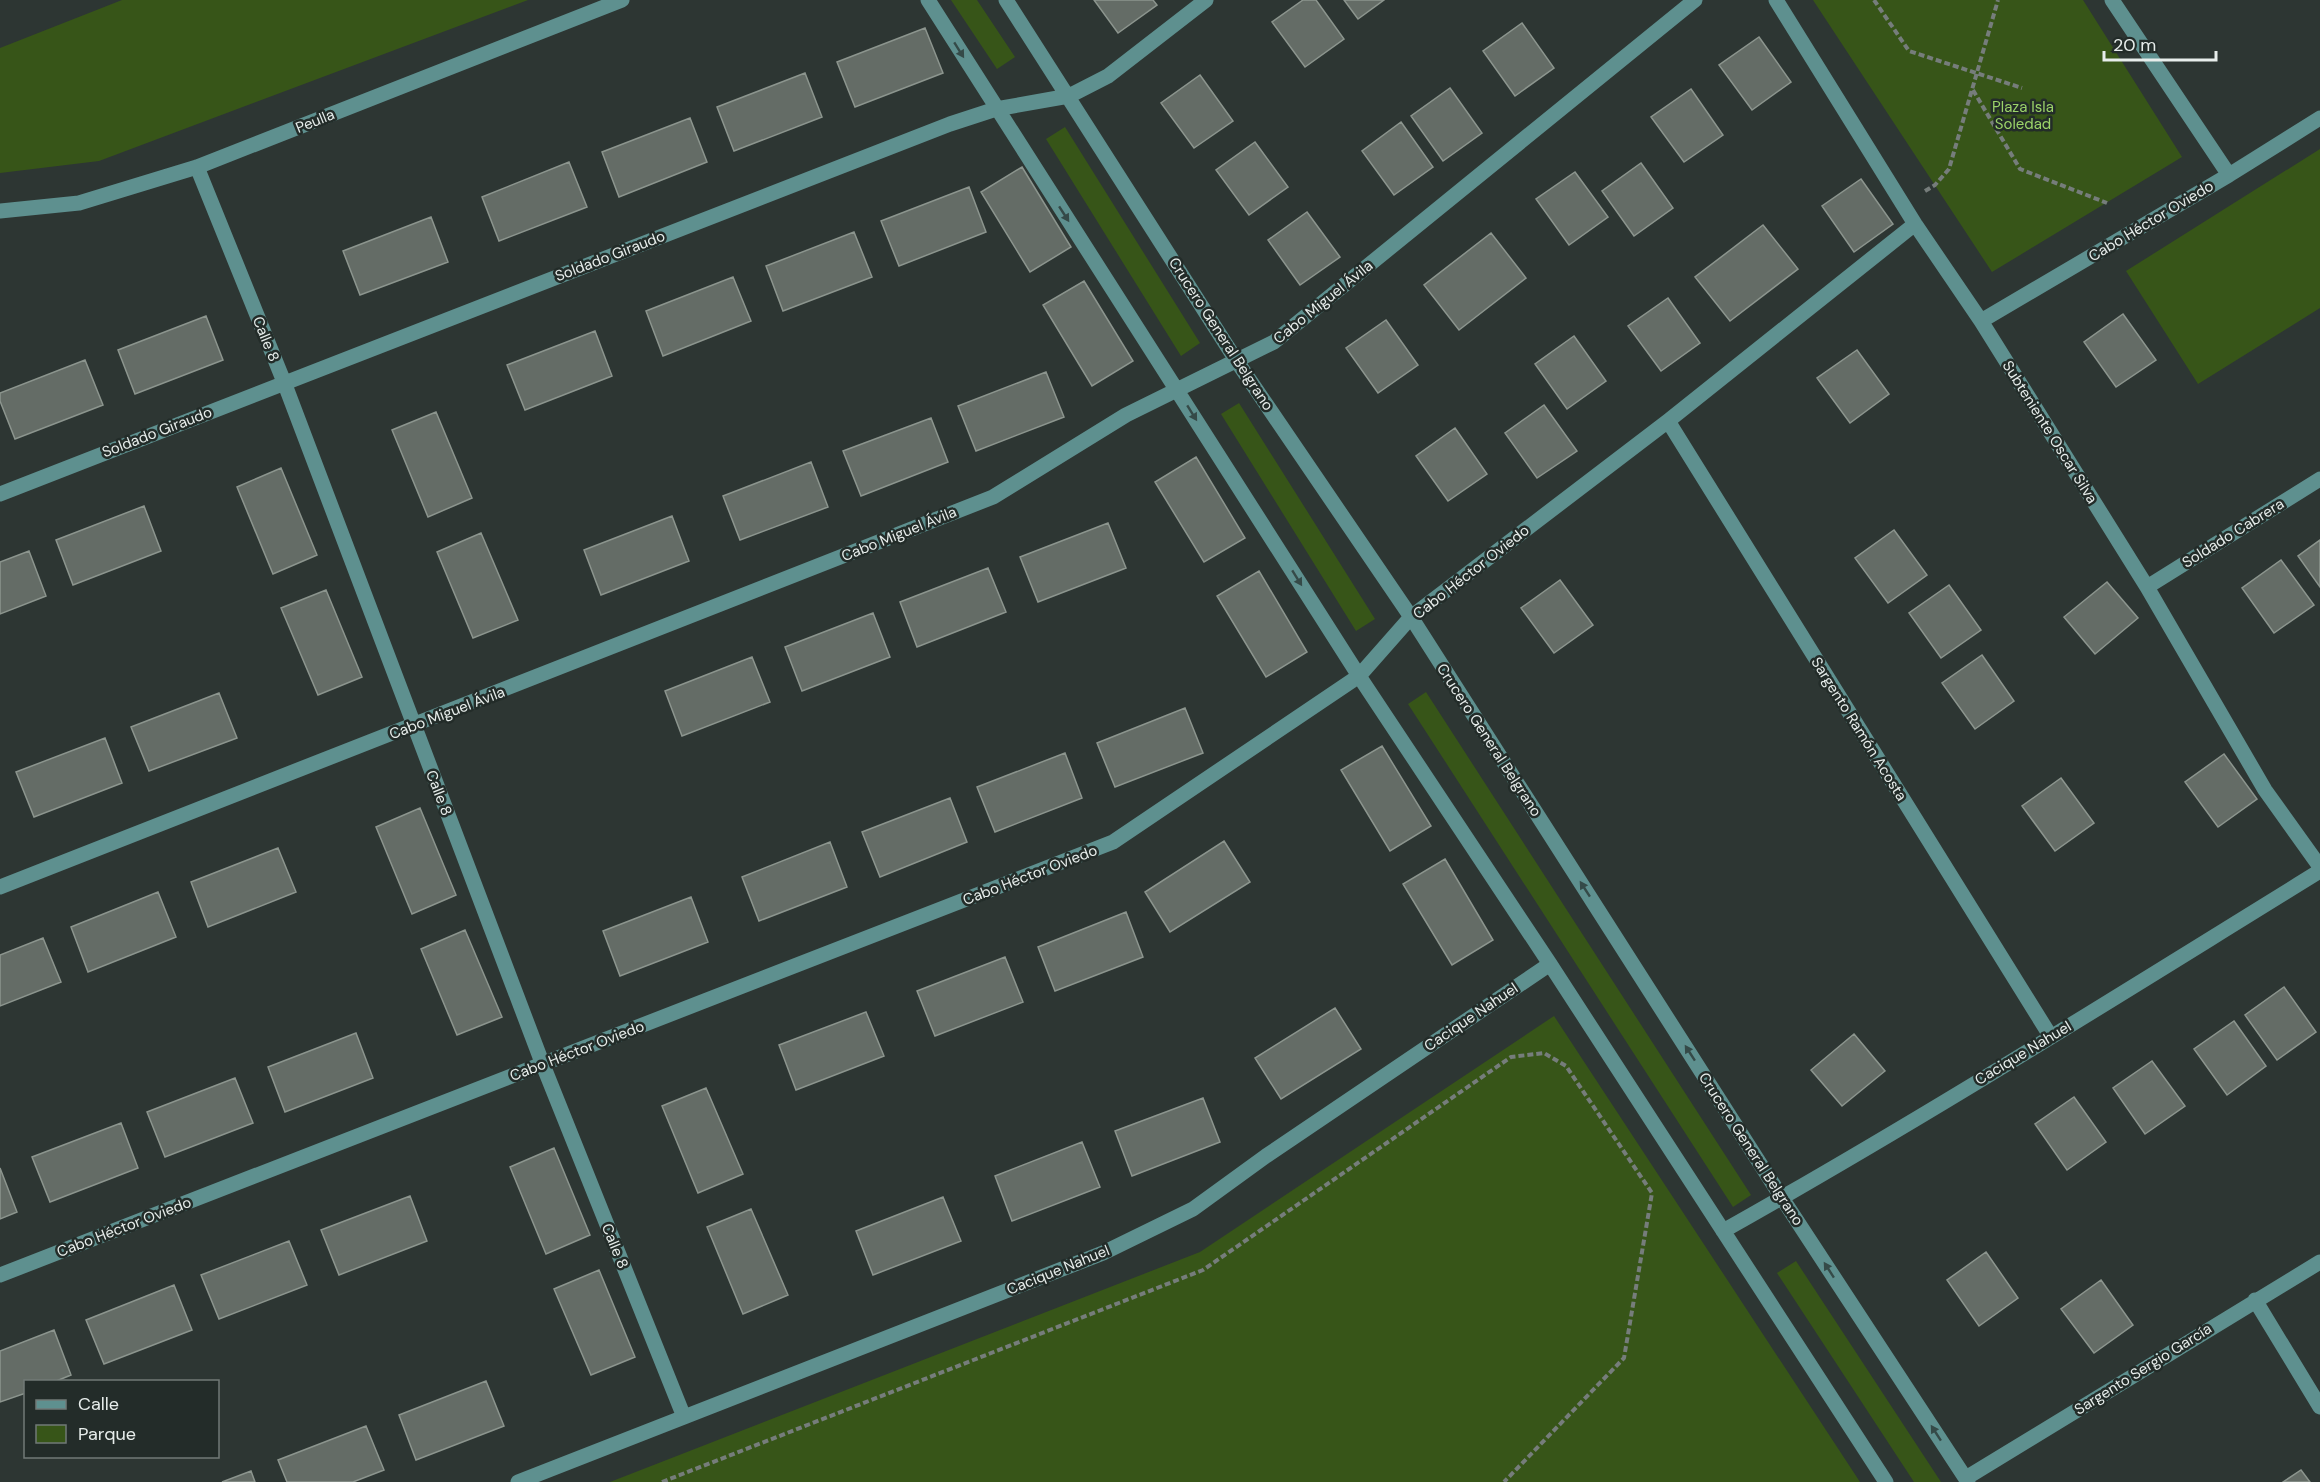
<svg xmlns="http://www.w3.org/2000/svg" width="2320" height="1482" viewBox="0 0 2320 1482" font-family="'DM Sans',sans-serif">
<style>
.green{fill:#375518}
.building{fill:#646c66;stroke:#8c958e;stroke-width:1.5}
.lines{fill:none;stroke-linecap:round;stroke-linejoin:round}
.path{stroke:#767d7b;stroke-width:4;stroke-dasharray:6 3;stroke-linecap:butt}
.minor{stroke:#5e908f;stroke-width:15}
.oneway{fill:#354a48}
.labels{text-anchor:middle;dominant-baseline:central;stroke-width:5;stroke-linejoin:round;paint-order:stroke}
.park-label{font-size:15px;fill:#9bd369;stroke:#232c29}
.street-label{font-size:15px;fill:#e7edeb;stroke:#232c29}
</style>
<rect width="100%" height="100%" fill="#2d3633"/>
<path class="green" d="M122,0H528L99,161L0,173V48Z
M951,0H977L1015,57L997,69Z
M1813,0H2083L2182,157L1992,272Z
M1065,127L1200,343L1181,356L1046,139Z
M2320,149V308L2198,384L2126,271Z
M1239,403L1375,619L1356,631L1221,414Z
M1426,692L1751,1195L1733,1207L1408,704Z
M1554,1016L1860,1482H610L1200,1252Z
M1796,1261L1941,1482H1914L1777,1273Z"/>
<path class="building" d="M1094,0H1153L1157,5L1118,33Z
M1303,0H1316L1344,39L1305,67L1272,22Z
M1344,0H1384L1358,19Z
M1522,23L1554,68L1515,96L1483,51Z
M925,28L943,73L855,107L837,62Z
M1759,37L1791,82L1752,110L1719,65Z
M805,73L822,117L734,151L717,107Z
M1200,75L1233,121L1194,148L1161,103Z
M1450,88L1482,133L1443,161L1411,116Z
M1691,89L1723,135L1684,162L1651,117Z
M690,118L707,162L619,197L602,152Z
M1401,122L1433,167L1394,195L1362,151Z
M1255,142L1288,187L1249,215L1216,170Z
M569,162L587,207L499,241L482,197Z
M1641,163L1673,208L1634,236L1602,191Z
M1022,167L1071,247L1030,272L981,192Z
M1575,172L1608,217L1569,245L1536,199Z
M1861,179L1893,224L1854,252L1822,206Z
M969,187L986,232L899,266L881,221Z
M1307,212L1340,257L1300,285L1268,240Z
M431,217L448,262L360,295L343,251Z
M1763,225L1798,269L1730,321L1695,277Z
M854,232L872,277L783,311L766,266Z
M1491,233L1526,278L1459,330L1424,285Z
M733,277L751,321L663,356L646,311Z
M1084,281L1133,361L1092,386L1043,305Z
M1668,298L1700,343L1661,371L1628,326Z
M2123,314L2156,360L2116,387L2084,342Z
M206,316L223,360L135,394L118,350Z
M1386,320L1418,365L1378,393L1346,348Z
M595,331L612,376L525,410L507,365Z
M1574,336L1606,381L1567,409L1535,364Z
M1857,350L1889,394L1850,423L1817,378Z
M85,360L103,405L15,439L0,401V393Z
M1046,372L1064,417L976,451L958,406Z
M1544,405L1577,451L1537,478L1505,433Z
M436,412L472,498L428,517L392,430Z
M931,418L948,462L861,496L843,451Z
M1455,428L1487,474L1448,501L1416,456Z
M1196,457L1245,538L1204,562L1155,482Z
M811,462L828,507L740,540L723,496Z
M281,468L317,555L273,574L237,487Z
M144,506L161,551L73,585L56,540Z
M672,516L689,561L601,595L584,550Z
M1108,523L1126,568L1038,602L1020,557Z
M1894,530L1927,575L1888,603L1855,558Z
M481,533L518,620L473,638L437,552Z
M2320,540V587L2298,556Z
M29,551L46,596L0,614V562Z
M2281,560L2314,605L2274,633L2242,588Z
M988,568L1006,612L917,647L900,602Z
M1259,571L1307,652L1266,677L1217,596Z
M1560,580L1593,625L1554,653L1521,608Z
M2107,582L2138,618L2095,654L2064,617Z
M1949,585L1981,630L1941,658L1909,613Z
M326,590L362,677L318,695L281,608Z
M873,613L890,657L802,691L785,647Z
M1982,655L2014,701L1975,729L1942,683Z
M752,657L770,702L682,736L665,691Z
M219,693L237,738L149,771L131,727Z
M1185,708L1203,753L1115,787L1097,743Z
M105,738L122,783L34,817L16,772Z
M1382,746L1431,826L1390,851L1341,770Z
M1065,753L1082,798L995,832L977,787Z
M2224,754L2257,799L2218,827L2185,782Z
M2061,778L2094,823L2055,851L2022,806Z
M950,798L967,842L880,877L862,832Z
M420,808L456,895L412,914L376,827Z
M1224,841L1250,882L1170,932L1145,892Z
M830,842L847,887L759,921L742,877Z
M278,848L296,892L208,927L191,882Z
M1445,859L1493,940L1452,965L1403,884Z
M158,892L176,937L88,972L71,927Z
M691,897L708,942L620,976L603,931Z
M1126,912L1143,957L1055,991L1038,947Z
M465,930L502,1017L457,1035L421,949Z
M43,938L61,982L0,1006V955Z
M1005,957L1023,1002L935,1036L917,991Z
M2284,987L2316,1032L2277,1060L2245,1015Z
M1335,1008L1361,1049L1281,1099L1255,1058Z
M866,1012L884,1056L796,1090L779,1045Z
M2234,1021L2266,1066L2227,1095L2194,1049Z
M356,1033L373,1078L285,1112L268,1067Z
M1854,1034L1885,1071L1842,1106L1811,1070Z
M2152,1061L2185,1106L2145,1134L2113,1088Z
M235,1078L253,1123L165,1157L147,1112Z
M706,1088L743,1174L698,1193L662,1106Z
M2074,1097L2106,1142L2067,1170L2035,1124Z
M1203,1098L1220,1142L1132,1176L1115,1131Z
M121,1123L138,1168L50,1202L32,1157Z
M1082,1142L1100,1187L1012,1221L995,1176Z
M554,1148L590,1235L546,1254L510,1167Z
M0,1168L17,1212L0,1219Z
M410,1196L427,1241L339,1275L321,1230Z
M943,1197L961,1241L873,1275L856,1231Z
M751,1209L788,1295L743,1314L707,1227Z
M289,1241L307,1285L219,1319L201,1275Z
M1986,1252L2018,1298L1979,1326L1947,1280Z
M599,1270L635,1357L591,1375L554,1289Z
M2101,1280L2133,1325L2094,1353L2061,1309Z
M174,1285L192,1330L104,1364L86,1320Z
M54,1330L71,1375L54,1382H26V1393L0,1402V1351Z
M486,1381L504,1426L416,1460L399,1415Z
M366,1426L384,1470L353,1482H287L278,1460Z
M2301,1470L2310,1482H2283Z
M251,1471L255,1482H222Z"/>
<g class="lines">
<path class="path" d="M1874,0L1909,51L2022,88
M1973,90L2020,169L2107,203
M1925,191L1935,185L1949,169L1998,0
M662,1482L1203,1270L1511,1057L1544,1053L1566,1066L1652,1193L1624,1358L1504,1482"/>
<path class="minor" d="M928,0L1359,676L1550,964L1886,1482
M1006,0L1236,360L1411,617L1782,1198L1968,1482
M1776,0L1915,224L1981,321L2147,587L2265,790L2320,867
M2112,0L2229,175
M197,167L284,382L543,1065L684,1417
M0,211L79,203L197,167L622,0
M1981,321L2229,175L2320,118
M1668,421L2051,1037
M0,494L950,124L996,109L1069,96L1108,76L1206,0
M2147,587L2320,479
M0,887L993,497L1126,415L1274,342L1695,0
M1723,1231C1926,1117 2122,993 2320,871
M0,1275L1113,842L1359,676L1411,617L1668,421L1915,224
M2255,1300L2320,1407
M1966,1478L2320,1262
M518,1482L1103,1253L1193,1209L1266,1156L1550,964"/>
</g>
<defs><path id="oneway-solid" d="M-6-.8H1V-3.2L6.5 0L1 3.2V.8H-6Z" transform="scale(1.5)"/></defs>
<g class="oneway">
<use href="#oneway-solid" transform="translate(959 50) rotate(58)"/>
<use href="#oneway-solid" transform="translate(1064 214) rotate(57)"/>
<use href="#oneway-solid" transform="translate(1192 413) rotate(58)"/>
<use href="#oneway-solid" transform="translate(1297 578) rotate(58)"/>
<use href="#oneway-solid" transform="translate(1585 889) rotate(-123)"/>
<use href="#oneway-solid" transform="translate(1690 1053) rotate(-123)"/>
<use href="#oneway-solid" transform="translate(1829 1270) rotate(-123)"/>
<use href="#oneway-solid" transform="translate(1936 1433) rotate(-123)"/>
</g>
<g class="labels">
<g class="park-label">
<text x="2023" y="107">Plaza Isla<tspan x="2023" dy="17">Soledad</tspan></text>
</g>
<g class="street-label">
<text transform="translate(315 121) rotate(-22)">Peulla</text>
<text transform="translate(2151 221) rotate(-31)">Cabo Héctor Oviedo</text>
<text transform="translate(610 256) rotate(-21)">Soldado Giraudo</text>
<text transform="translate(1323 302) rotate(-39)">Cabo Miguel Ávila</text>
<text transform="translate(1221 334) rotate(57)">Crucero General Belgrano</text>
<text transform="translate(266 339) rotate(68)">Calle 8</text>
<text transform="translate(157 432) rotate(-21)">Soldado Giraudo</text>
<text transform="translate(2050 432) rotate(58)">Subteniente Oscar Silva</text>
<text transform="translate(2233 533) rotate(-32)">Soldado Cabrera</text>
<text transform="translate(899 534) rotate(-22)">Cabo Miguel Ávila</text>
<text transform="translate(1471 572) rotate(-38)">Cabo Héctor Oviedo</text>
<text transform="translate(447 713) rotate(-21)">Cabo Miguel Ávila</text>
<text transform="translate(1859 729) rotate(58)">Sargento Ramón Acosta</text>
<text transform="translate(1489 740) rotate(57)">Crucero General Belgrano</text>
<text transform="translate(439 793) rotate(69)">Calle 8</text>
<text transform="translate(1030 875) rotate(-21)">Cabo Héctor Oviedo</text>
<text transform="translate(1471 1017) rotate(-34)">Cacique Nahuel</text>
<text transform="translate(577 1051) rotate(-21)">Cabo Héctor Oviedo</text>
<text transform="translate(2023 1053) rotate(-31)">Cacique Nahuel</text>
<text transform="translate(1751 1149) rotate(57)">Crucero General Belgrano</text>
<text transform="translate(124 1227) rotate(-21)">Cabo Héctor Oviedo</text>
<text transform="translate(615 1246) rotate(68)">Calle 8</text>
<text transform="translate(1058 1270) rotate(-22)">Cacique Nahuel</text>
<text transform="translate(2143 1369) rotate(-32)">Sargento Sergio García</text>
</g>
</g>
<rect x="24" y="1380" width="195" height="78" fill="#232c29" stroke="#717977" stroke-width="1.5"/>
<rect x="36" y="1400" width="30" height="9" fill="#5e908f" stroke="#717977" stroke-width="1.5"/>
<text x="78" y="1410" font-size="18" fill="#e7edeb">Calle</text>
<rect x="36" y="1425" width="30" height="18" fill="#375518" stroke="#717977" stroke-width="1.5"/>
<text x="78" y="1440" font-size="18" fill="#e7edeb">Parque</text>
<path d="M2104 51v9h112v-9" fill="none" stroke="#e7edeb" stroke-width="3"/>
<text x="2113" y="51" font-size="18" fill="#e7edeb" stroke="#232c29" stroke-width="4.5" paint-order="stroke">20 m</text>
</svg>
